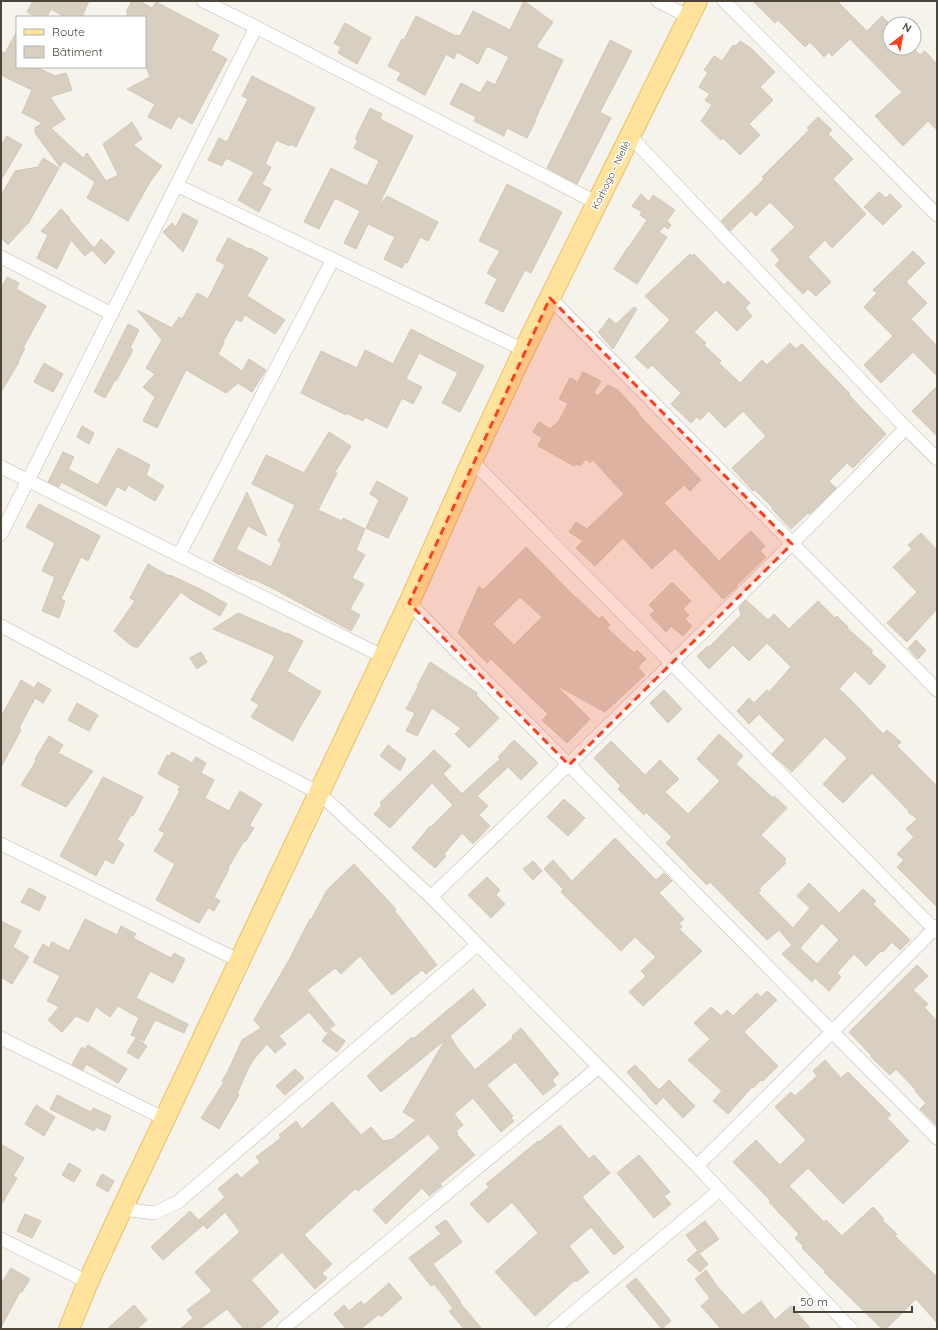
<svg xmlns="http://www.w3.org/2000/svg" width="938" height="1330" viewBox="0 0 938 1330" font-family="Quicksand,sans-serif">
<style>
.building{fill:#d8cfc1;stroke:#d3c7b4;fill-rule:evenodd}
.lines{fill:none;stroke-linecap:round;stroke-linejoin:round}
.minor-casing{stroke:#c2bbae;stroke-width:14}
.primary-casing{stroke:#e6c16a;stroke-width:22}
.minor{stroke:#fff;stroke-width:13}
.primary{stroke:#ffe39c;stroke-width:20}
.marked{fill:#fc3f1d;fill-opacity:0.2;stroke:#fc3f1d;stroke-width:3;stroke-dasharray:8 5;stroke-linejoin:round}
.labels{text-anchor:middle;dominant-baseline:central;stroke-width:3;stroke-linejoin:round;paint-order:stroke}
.street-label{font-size:10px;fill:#4b4439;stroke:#fff}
</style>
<rect width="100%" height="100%" fill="#f6f3ec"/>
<path class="building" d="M33,1H89L82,17H65L51,9L47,17H36L27,12Z
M132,1H140L152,8L156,2L219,35L211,50L227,59L192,124L178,116L171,129L148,117L155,104L127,89L150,77L145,64V17H126L128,13L126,12Z
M524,1L553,22L536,47L563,60L541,107L535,120H536L527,138L507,128L504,136L474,121L476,117L450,104L461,83L480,93L487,81L495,85L509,57L487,46L478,64L457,52L454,59L446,54L425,95L397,80L401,73L388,66L402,39L404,40L416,16L456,36L457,35L460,36L473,11L510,30Z
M753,1H837L867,31L882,16L890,24V48H913L920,55L925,51L937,64V130L928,121L903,146L875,116L902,92L850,39L832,56L829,52L824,57L810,42L805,47L778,20L775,23Z
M345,23L371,38L357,64L338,53L341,47L334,43Z
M17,31V67H36L55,76L66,73L72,90L50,97L65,119L51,128L83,158L87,153L106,181L118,175L103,144L132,122L142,139L133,145L162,166L150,182L128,221L87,198L95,182L64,161L60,167L35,133V128L42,123L22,113L32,90L1,75V51L5,53Z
M610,40L632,51L600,112L611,118L577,184L547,168Z
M740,41L751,48L775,72L760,87L773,100L749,124L760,135L740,155L723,138L721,140L701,121L712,105L705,100L710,94L699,87L708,72L704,70L714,56L722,61L733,45L736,46Z
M252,76L315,108L296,147L291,144L290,146L276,140L265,164L271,167L262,184L271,189L259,212L238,200L254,172L226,158L222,166L208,160L219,138L227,142L248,99L242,96Z
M370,108L382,114L380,119L413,136L380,202L381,203L387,196L438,222L428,241L420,237L407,263L405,262L402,268L384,259L395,237L368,224L356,249L344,243L360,211L335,198L319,229L304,222L331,168L367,186L379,161L354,148L358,140L355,139Z
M818,117L832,130L828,134L853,159L833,179L866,214L832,248L825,240L808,257L831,282L816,296L808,289L803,294L775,265L780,260L771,250L795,227L770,202L756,216L751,211L730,231L721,221L764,179L762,177L809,130L807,128Z
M7,136L22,145L1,180V145Z
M43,158L59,168L28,224H27L8,245L1,238V196L15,171L38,167Z
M507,184L562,212L531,273L525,270L503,312L485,303L497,279L487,273L500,251L479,241Z
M879,192L886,198L890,194L902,206L883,225L864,207Z
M641,194L649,202L653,195L675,210L667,221L671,225L668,229L664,226L659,232L667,237L637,284L614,269L628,247H629L647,220L640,215L642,212L632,206Z
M61,209L70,218L69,219L94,248L101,239L115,252L105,264L92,250L93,249L85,256L71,240L57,269L37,258L48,235L41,231Z
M183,213L198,221L183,252L163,232L172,223L176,227Z
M228,238L249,249L250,248L268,258L247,296L285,320L275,334L245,315L241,322L236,319L223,342L224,343L218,354L242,371L249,359L266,370L252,392L238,383L226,393L186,370L157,428L143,421L155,397L143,387L155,374L146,368L162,340L137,310L172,328L179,317L182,319L197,293L208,299L225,265L216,260Z
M913,251L925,263L906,282L927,303L911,319L937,346V376L913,352L881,383L864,365L893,336L864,307L877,293L873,290Z
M690,254L692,256L694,254L724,285L728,281L750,303L745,308L752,316L737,331L716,310L694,332L706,343L704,345L721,361L719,363L740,383L762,360L767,365L790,343L796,349L802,344L850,394L849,395L886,434L853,468L847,463L829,481L836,488L810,514L808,513L791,529L772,509L773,508L755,490L753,491L732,468L766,436L743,411L725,428L709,411L700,420L697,417L691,423L671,404L681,393L652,365L648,369L635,357L670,320L645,296Z
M7,277L19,283L16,289L46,306L23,348H25L18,362H19L1,392V288Z
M634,307L637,309L613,349L598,332L603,327L609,318L616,324Z
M128,324L139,330L130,348L133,350L116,381L115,380L105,398L94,392Z
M411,329L484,366L460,412L442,403L458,373L419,353L406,379L422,387L413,404L402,398L387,428L365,417L363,421L346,413V415L301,393L321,351L357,368L365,350L393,364Z
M44,363L63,374L53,392L34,382Z
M583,372L601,381L594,393L598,396L608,385L618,390L639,413L638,414L701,480L690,491L684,485L664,503L719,561L751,531L765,546L760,551L766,557L736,586L737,587L723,599L675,548L652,569L623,538L595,566L576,548L583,541L569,532L576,522L587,529L624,494L593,460L590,463L586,459L580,466L577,464L574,466L538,446L542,438L533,432L539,422L550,429L559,421L568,403L559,399L570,378L578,382Z
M937,386V436L912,411Z
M82,426L94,433L89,444L77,437Z
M329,432L351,446L335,472L337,473L318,510L342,521L343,518L365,529L356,550L365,555L352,578L364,584L350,609L360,615L351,631L274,589L253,579L252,580L240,574L239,575L213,561L247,492L267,536L248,526L236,549L271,567L282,543L278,541L295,505L252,484L266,455L304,473Z
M118,448L150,465L146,475L164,486L155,501L128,485L125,491L117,486L106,506L61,482L59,487L48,482L63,452L74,457L68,469L98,485Z
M377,481L408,498L402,511H401L388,538L366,528L379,500L370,494Z
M39,504L100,536L88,561L81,557L61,599L65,601L59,618L42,611L55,577L42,571L55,543L26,527Z
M921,533L937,550V609L907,642L887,623L917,592L893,567L912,549L908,545Z
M526,547L576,598V597L599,619L602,616L610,625L607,628L634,653L637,650L646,659L638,667L645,675L605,712L556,685L590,719L567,743L542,720L548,714L491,659L487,663L458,633L479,586L483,590ZM520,597L542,617L514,645L493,624Z
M148,564L169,576L170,575L200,589L227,604L220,616L190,599L181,592L138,647H133L114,631L135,601L130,598Z
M672,582L691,601L683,609L689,615L685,619L692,626L683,636L671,626L666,632L650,615L655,611L649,605Z
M746,600L768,620L774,614L789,629L818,601L835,618L837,616L848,627L847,628L873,651L871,653L886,666L870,685L855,671L839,689L848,697L883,734L887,730L901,742L897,746L937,786V907L897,867L904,860L897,854L914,837L906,829L917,819L908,812L909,811L872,773L843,803L823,784L847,758L825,737L792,772L772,754L785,740L759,714L749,724L737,711L749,698L754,703L767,690L769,692L791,667L767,643L749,661L733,645L709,669L697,656L708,646L709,647L741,615L739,608Z
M238,613L287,634V633L303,641L287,671L321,692L300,727L293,741L251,717L259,705L251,700L274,659H273L275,656L213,629Z
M916,640L926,650L918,659L908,648Z
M201,652L207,662L197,669L190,658Z
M430,662L477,693L476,695L499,718L469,748L455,734L461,728L432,708L417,736L406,731L415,713L406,709L418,687L417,686Z
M21,680L34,688L38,682L51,690L43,703L35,698L19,728L21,730L1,767V717Z
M664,690L682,709L668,723L650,703Z
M77,703L98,715L89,731L68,720Z
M719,734L743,756L736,764L773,798L774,796L787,808L761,835L786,859L784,861L786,863L759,889L761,890L758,893L793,928L810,908L797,896L809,883L839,913L863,889L876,901L873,904L910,940L900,950L892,942L883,952L881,951L866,966L854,954L837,973L841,977L829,991L815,978L812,982L782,954L792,945L779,930L767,940L710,882L707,885L666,843L672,837L646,812L644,815L618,789L621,786L594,758L611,741L645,775L660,760L679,779L665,792L688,814L720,781L697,759ZM822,923L839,940L817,964L800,948Z
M49,736L63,745L58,753L93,771L66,807L21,785L36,761L35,759Z
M514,740L538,763L521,780L508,767L477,796L488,806L479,815L490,826L473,844L462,833L444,854L446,856L435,868L412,848L430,826L431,827L453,805L432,783L390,828L374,814L382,805L380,803L434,750L451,766L443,774L462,794L468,788L470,790L468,788L500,759L498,757Z
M388,745L406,759L400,771L380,756Z
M172,752L192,763L196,757L206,763L201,773L214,780L205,798L229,811L240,791L262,804L249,826L254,828L245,842L244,841L228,868L229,869L214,897L220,901L214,911L208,908L199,923L156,900L175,864L154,851L165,833L159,830L180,791L178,790L180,786L158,774L167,755L170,756Z
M103,777L143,797L133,816L131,815L117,840L124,844L113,864L105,859L96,876L60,856Z
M564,799L585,818L568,836L547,817Z
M615,838L656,880L664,873L672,881L659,893L684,919L679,923L682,927L679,929L702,951L643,1006L629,992L646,976L641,971L656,957L635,937L621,951L561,892L563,889L544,869L553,860L572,881Z
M533,861L542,871L533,880L523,869Z
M354,864L396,909L394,910L437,965L426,974L422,970L392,995L360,956L341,974L335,968L307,990L335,1025L326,1032L309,1012L279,1036L286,1044L275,1053L267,1044L254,1059L249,1067L237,1094L239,1095L219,1129L201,1118L224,1082L222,1081L228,1071L242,1040L261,1028L254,1020L289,960L310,919L311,920L327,890Z
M487,877L500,890L496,895L505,904L491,918L468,895Z
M29,888L46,897L39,911L21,902Z
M85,919L117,935L121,926L136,934L133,938L171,958L174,953L185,959L173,983L150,971L136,998L188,1024L184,1033L155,1020L144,1041L131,1035L139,1018L118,1006L110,1017L96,1007L88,1022L76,1016L62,1032L48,1020L59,1007L47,1001L60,976L33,962L43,944L49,948L52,942L69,951Z
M1,921L21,931L13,947L29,957L12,984L1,977Z
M917,965L928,976L913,990L928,1004L924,1007L937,1021V1126L920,1109L926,1103L915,1091L916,1090L896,1069L890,1075L871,1057L872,1056L849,1032Z
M473,989L486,1005L450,1036L456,1046L475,1070L513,1038L512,1036L521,1028L559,1074L552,1080L556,1085L543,1095L515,1062L487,1085L513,1116L511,1118L514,1121L501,1132L473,1098L454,1114L463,1125L456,1131L458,1134L457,1135L475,1155L440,1184L442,1186L429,1196L422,1188L386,1224L373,1210L440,1148L428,1134L358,1191L356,1188L304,1235L332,1264L322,1273L327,1278L315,1289L282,1252L251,1280L279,1312L259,1329H244L227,1309L200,1329H180L193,1318L187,1310L212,1291L195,1272L240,1232L225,1212L207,1229L199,1220L225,1197L218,1189L237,1173L241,1178L260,1162L256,1157L281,1138L279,1135L296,1121L302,1129L332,1102L361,1135L371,1127L383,1141L393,1139L416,1120L403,1112L445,1040L381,1092L367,1076L412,1037L413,1039Z
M767,991L777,1000L744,1032L778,1066L763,1081L761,1080L753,1088L752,1087L728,1114L713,1101L722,1091L688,1060L710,1039L694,1023L711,1007L721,1016L727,1010L733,1016L757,993L761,997Z
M330,1030L345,1041L337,1052L322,1041Z
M136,1038L147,1046L138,1059L127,1052Z
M88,1045L127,1069L118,1083L86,1064L83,1070L72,1064L82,1047L85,1049Z
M825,1060L841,1078L848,1072L891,1115L887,1118L909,1141L843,1204L808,1168L789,1186L824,1222L826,1220L842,1236L873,1207L884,1219L882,1220L897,1234L895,1236L937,1277V1323L916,1299L886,1329H882L824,1272L825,1271L802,1248L803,1246L795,1238L799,1234L769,1202L770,1200L733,1162L756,1140L780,1165L806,1140L775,1107L791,1092L795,1096L817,1076L813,1071Z
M635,1065L659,1090L669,1080L695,1106L683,1118L663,1097L656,1105L627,1072Z
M295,1069L304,1078L285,1095L276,1086Z
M57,1095L91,1112L93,1108L111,1116L105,1131L96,1127L94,1131L50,1109Z
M36,1105L55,1117L44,1136L25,1124Z
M560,1125L589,1159L594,1155L610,1173L582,1197L624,1247L614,1255L591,1227L569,1246L589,1272L576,1282L575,1280L535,1316L495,1272L538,1233L512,1202L488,1223L470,1204L489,1187L486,1184L538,1141L539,1142Z
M1,1144L24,1158L13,1176L17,1178L1,1205Z
M639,1155L670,1192L664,1196L671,1204L654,1218L617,1173Z
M69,1163L81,1170L74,1182L62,1175Z
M102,1174L114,1181L108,1192L96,1185Z
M190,1211L203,1225L163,1260L151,1247Z
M25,1214L41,1221L32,1238L17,1231Z
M446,1220L462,1242L433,1264L461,1302L460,1303L482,1329H464L449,1311L453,1308L434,1284L431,1286L409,1258L441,1234L435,1227Z
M705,1221L719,1239L700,1253L686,1235Z
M697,1251L708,1264L700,1272L687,1260Z
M11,1268L30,1279L22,1292H20L1,1327V1284Z
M706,1270L717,1286L743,1315L761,1301L775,1320L791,1306L811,1329H721L701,1306L710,1298L695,1279Z
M636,1278L671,1321L662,1329L626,1286Z
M389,1283L402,1298L381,1317L379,1314L361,1329H346L334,1314L344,1305L349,1311L361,1301L364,1305Z
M134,1305L147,1320L137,1329H107Z"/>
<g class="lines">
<g class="minor-casing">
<path id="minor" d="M203,1L256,27L597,203
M658,1L689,17
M724,1L937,215
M630,136L906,428L937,459
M176,185L524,350
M1,257L112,314
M550,298L937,690
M472,461L937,932
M1,467L384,657
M1,534L256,27
M179,555L333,259
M409,603L937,1138
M1,626L319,793L431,897L697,1166L851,1329
M1,844L240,961
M431,897C592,743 750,587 906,428
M1,1038L165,1119
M697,1166L832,1032L937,926
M122,1209L154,1213L178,1202L477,945
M1,1239L88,1282
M283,1329L599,1067
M554,1329L720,1190"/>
</g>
<g class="primary-casing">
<path id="primary" d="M69,1329L88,1282L122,1209L409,603L472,461L524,350L697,1"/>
</g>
<use href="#minor" class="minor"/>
<use href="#primary" class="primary"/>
</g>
<path class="marked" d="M550,298L792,544L569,765L409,603Z"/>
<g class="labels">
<g class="street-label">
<text transform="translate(611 175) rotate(-64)">Korhogo - Niellé</text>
</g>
</g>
<rect width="938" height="1330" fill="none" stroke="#4b4439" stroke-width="4"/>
<rect x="16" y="16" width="130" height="52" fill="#ffffff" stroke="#b7b4b0"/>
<rect x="24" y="29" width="20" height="6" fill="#ffe39c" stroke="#b7b4b0"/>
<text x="52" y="36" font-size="12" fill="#4b4439">Route</text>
<rect x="24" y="46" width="20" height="12" fill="#d8cfc1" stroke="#b7b4b0"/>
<text x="52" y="56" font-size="12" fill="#4b4439">Bâtiment</text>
<g transform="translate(902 36) rotate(31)"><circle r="19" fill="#ffffff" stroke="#b7b4b0"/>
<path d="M0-3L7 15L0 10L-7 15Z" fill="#fc3f1d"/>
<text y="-6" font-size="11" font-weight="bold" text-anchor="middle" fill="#4b4439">N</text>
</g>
<path d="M794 1306v6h118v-6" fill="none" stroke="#4b4439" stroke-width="2"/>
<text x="800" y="1306" font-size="12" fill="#4b4439" stroke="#ffffff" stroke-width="3" paint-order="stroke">50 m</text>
</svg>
